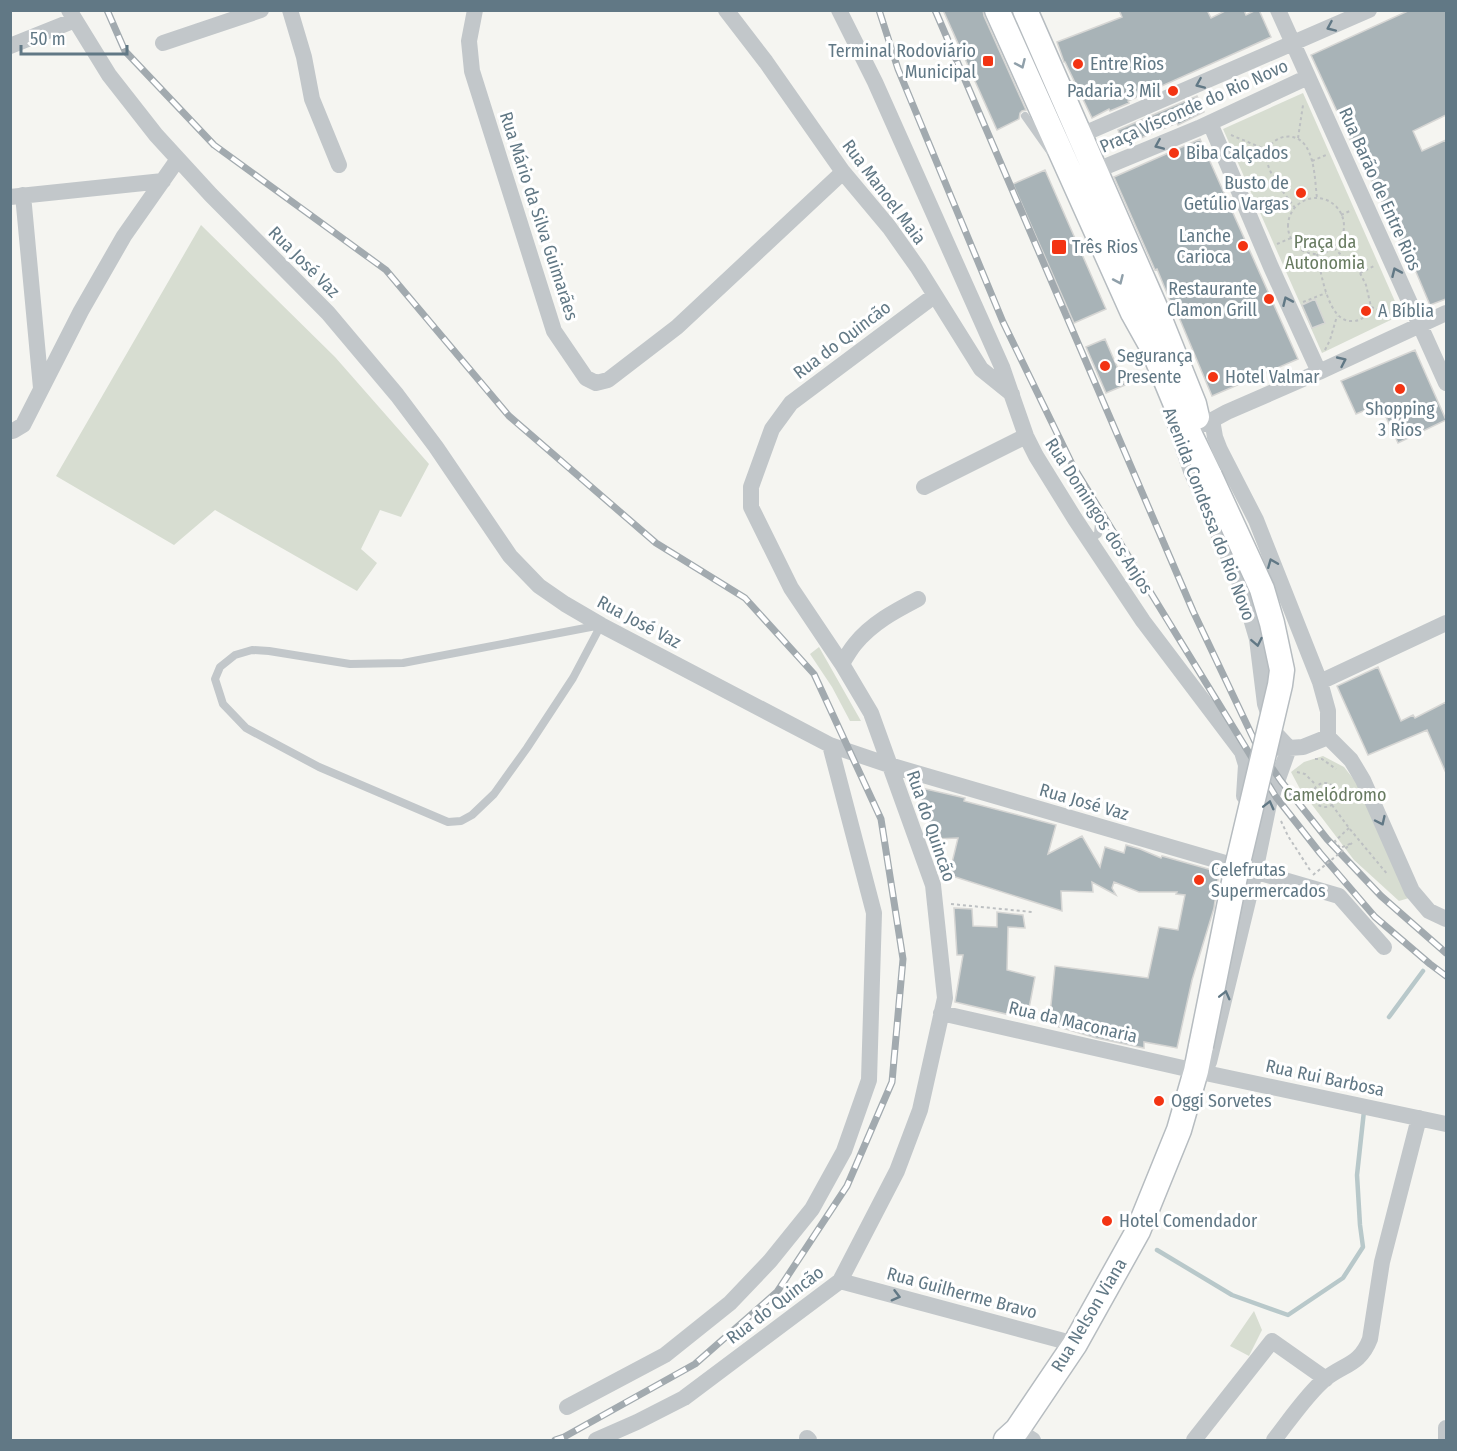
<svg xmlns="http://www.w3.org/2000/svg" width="1457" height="1451" viewBox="0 0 1457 1451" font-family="'Fira Sans Condensed',sans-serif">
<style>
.green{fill:#d7ddd1}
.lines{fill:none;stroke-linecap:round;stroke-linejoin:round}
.stream{stroke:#b8c8ca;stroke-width:4.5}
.building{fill:#a8b3b7;stroke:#d6d6d4;stroke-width:1.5}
.secondary-casing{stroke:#b6bcc0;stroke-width:27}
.path{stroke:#bdc0c2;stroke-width:2;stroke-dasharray:3 3;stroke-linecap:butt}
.lane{stroke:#c2c7ca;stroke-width:8}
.street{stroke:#c2c7ca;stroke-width:16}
.secondary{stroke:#fff;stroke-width:24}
.rail-casing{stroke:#a2aaaf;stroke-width:7}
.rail{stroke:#fff;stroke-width:4.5;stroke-dasharray:14;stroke-linecap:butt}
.secondary-bridge-casing{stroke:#b6bcc0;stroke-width:27;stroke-linecap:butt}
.path-bridge{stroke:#bdc0c2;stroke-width:2;stroke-dasharray:3 3;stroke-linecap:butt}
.secondary-bridge{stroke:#fff;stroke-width:24}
.oneway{stroke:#617885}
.oneway2{stroke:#90a0aa}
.poi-dot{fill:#f33413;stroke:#fff;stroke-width:2}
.labels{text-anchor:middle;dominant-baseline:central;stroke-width:6;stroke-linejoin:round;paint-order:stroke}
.poi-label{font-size:18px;fill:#617885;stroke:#fff;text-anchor:start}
.street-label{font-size:18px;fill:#617885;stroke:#fff}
.park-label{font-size:18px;fill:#687b61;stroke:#fff}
</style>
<rect width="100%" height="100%" fill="#f5f5f1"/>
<path class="green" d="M1303,93L1401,315L1322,353L1223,129Z
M201,225L335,357L429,464L401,517L380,510L361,549L377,563L357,591L215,510L174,545L56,476Z
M819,647L861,721H850L832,687L810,654Z
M1323,756L1344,767L1363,791L1409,898L1399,901L1354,860L1300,789L1291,772L1304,762Z
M1254,1311L1262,1330L1249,1356L1230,1346Z"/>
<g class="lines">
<path class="stream" d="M1389,1017L1423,971
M1157,1250L1232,1295L1288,1315L1343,1278L1363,1247L1360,1225L1357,1175L1364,1111"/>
</g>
<path class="building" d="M943,10H983L984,16L1026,110L1022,111L1020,113L1019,119L997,130Z
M1119,10H1207L1211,18L1227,10H1244L1246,15L1256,10H1259L1271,37L1128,101L1129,103L1110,111L1109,109L1092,118L1065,62H1064L1057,42L1122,17Z
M1410,10H1446V115L1413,131L1422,151L1446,140V299L1430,305L1411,260L1409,261L1381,199H1380L1367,171L1365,172L1311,55Z
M1197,96L1204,112L1178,125L1177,123L1124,145L1118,130Z
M1200,139L1298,359L1212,396L1173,303H1171L1157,269L1155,270L1114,177Z
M1045,170L1106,309L1074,323L1013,184Z
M1315,299L1325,323L1312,328L1302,305Z
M1105,339L1125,385L1106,393L1086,347Z
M1415,350L1446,420L1398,443L1380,404L1356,414L1341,381Z
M1378,667L1401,721L1413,715L1415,718L1446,702V773L1427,730L1368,755L1337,686Z
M917,787L965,798L964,801L1056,825L1048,854L1082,836L1100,867L1105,847L1124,853L1126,845L1140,849L1161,858L1162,856L1219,872L1214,908L1192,980L1177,1048L1144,1042V1048L1096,1038L1049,1024L1055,966L1148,978L1159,927L1178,930L1185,895L1176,894L1177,892H1139L1114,882L1112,888L1116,895L1092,882L1093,892L1061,891L1062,911L949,875L958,838L934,839Z
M954,908L972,909L973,926L997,927V912L1023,915L1025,928L1008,927L1007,970L1035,977L1027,1019L955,1002L963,955H957Z"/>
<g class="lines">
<g class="secondary-casing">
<path id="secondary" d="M997,10L1133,313L1152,347L1179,412L1210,476
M1025,10L1155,307L1194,404L1197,417
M1006,1440L1017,1430L1075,1344L1138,1231L1179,1130L1196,1071L1201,1046"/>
</g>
<path class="path" d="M1231,135L1267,150
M1298,138L1303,105
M1312,161L1326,155
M1256,188L1275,181
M1288 226a28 28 0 1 1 56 0a28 28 0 1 1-56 0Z
M1295,208C1286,195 1273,181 1268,165C1260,138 1295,126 1307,148C1315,162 1315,182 1317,198
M1341,215L1352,210
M1277,244L1291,238
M1334,248L1360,273L1376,265
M1317,254C1321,272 1328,324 1353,321C1362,321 1367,315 1371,307
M1360,273L1366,285L1371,307L1398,316
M1303,302L1326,293
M1325,350L1330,340L1337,316
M1315,759H1322L1336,769
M1297,772L1305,774L1316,785
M1313 795a12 12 0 1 1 24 0a12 12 0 1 1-24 0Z
M1335,801L1352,796
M1332,805L1349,828L1388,875
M1281,821L1288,836L1310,870
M1349,828L1335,841L1340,848L1352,843
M951,904L1032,912"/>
<path class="lane" d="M1025,116L1049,150
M1089,540L1098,534L1099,522
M601,625L573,678L527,748L494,794L472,815L461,821L448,822L319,767L246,728L223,704L215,679L220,667L235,655L252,650L269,651L350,664L403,663Z"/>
<path class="street" d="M69,10L109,75L156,135L211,195L328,313L397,395L436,447L510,556L539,586L565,604L601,625L830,745L889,765L1339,896L1384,947
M290,10L304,57L312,99L339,165
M475,10L469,41L472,71L554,331L586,378L596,383L608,380L677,327L843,172
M726,10L766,62L843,172L889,227L918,268L981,369L1012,394
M839,10L875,82L1002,367L1026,436L1036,456L1075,519L1143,621L1242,752L1246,765L1244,796
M1278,10L1446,383
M163,43L261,10
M10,46L75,20
M1210,123L1271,267L1319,372
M1058,145L1369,10
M1091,180L1095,171L1199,128L1308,77
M23,195L41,388
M10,197L163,181
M1212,420L1215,437L1220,450L1256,520L1320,682L1328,711V737
M1174,423L1191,471L1242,588L1257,639L1265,704L1275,733L1289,748L1303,747L1328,737
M1205,424L1227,412L1319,372L1446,313
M10,431H13L23,425L81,311L124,236L178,159
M924,487L1026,436
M842,664C846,657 850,650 855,644C872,623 895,611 918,599
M1320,682L1446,623
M1328,737L1351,760L1363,780L1412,891L1429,911L1446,919
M941,1013L1196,1071L1446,1124
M1209,1062L1255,872L1269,804L1289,748H1279
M840,1281L1075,1344
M567,1407L665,1355L730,1303L770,1261L812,1209L844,1151L869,1080L874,913L830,745
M1017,1430L1033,1440
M807,1438L809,1440
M596,1440L637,1422L684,1398L840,1281L897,1171L920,1110L945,998L933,885L871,713L842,664L791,588L751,507V487L772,429L791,403L934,296
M1194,1440L1272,1341L1326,1379
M1274,1440C1289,1421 1307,1394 1325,1379C1344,1364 1360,1365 1370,1339L1382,1262L1419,1118
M1446,1440V1428"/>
<use href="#secondary" class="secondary"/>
<g class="rail-casing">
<path id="rail" d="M107,10L125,51L214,145L386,270L509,416L656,543L745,598L814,674L881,819L903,959L892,1082L847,1186L777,1292L695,1364L564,1437L555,1440
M879,10L898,69L1003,322L1073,466L1276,797L1320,853L1375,917L1430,964L1446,976
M935,10L1193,611L1258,748L1281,781L1327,839L1381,896L1446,953"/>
</g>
<use href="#rail" class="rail"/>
<g class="secondary-bridge-casing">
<path id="secondary-bridge" d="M1201,1046L1237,867L1280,685L1282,670L1272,623L1262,589L1210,476"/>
</g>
<path class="path-bridge" d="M1313,875L1352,843"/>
<use href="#secondary-bridge" class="secondary-bridge"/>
</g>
<defs><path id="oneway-chevron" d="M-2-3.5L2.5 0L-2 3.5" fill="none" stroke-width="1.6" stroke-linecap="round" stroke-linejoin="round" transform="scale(1.5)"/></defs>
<g class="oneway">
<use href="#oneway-chevron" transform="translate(1331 27) rotate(156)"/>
<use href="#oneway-chevron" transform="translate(1200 84) rotate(157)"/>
<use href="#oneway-chevron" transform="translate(1159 145) rotate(157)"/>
<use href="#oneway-chevron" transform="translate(1396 272) rotate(-114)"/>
<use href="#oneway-chevron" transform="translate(1287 301) rotate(-114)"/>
<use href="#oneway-chevron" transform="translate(1342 361) rotate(-25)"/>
<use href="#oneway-chevron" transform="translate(1272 563) rotate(-112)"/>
<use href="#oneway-chevron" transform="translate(1257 642) rotate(79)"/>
<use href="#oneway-chevron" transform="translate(1269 805) rotate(-76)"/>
<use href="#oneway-chevron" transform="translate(1381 821) rotate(65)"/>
<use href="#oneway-chevron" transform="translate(1225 995) rotate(-76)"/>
<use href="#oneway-chevron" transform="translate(896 1296) rotate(15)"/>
</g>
<g class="oneway2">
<use href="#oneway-chevron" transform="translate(1021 64) rotate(66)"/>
<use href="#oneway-chevron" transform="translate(1119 280) rotate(66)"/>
</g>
<g class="poi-dot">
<rect x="982" y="55" width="12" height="12" rx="3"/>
<circle cx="1078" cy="64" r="6"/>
<circle cx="1173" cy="91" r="6"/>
<circle cx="1174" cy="153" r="6"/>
<circle cx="1301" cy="193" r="6"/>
<circle cx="1243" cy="246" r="6"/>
<rect x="1051" y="239" width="16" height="16" rx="3"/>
<circle cx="1269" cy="299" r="6"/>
<circle cx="1366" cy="311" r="6"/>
<circle cx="1105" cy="366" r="6"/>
<circle cx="1213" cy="377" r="6"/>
<circle cx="1400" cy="389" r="6"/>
<circle cx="1199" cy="880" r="6"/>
<circle cx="1159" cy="1101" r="6"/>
<circle cx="1107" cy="1221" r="6"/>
</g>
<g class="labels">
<g class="poi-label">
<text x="976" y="51" text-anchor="end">Terminal Rodoviário<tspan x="976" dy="21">Municipal</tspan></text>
<text x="1090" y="64">Entre Rios</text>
<text x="1161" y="91" text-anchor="end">Padaria 3 Mil</text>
<text x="1186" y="153">Biba Calçados</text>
<text x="1289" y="183" text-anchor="end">Busto de<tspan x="1289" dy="21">Getúlio Vargas</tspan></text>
<text x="1231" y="236" text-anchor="end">Lanche<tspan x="1231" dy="21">Carioca</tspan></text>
<text x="1072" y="247">Três Rios</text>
<text x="1257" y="289" text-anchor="end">Restaurante<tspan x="1257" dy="21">Clamon Grill</tspan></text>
<text x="1378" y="311">A Bíblia</text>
<text x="1117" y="356">Segurança<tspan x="1117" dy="21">Presente</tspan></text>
<text x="1225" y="377">Hotel Valmar</text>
<text x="1400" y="409" text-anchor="middle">Shopping<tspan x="1400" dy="21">3 Rios</tspan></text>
<text x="1211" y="870">Celefrutas<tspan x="1211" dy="21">Supermercados</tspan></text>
<text x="1171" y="1101">Oggi Sorvetes</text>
<text x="1119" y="1221">Hotel Comendador</text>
</g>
<g class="street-label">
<text transform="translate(1194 106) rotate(-24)">Praça Visconde do Rio Novo</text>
<text transform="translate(1380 189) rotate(66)">Rua Barão de Entre Rios</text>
<text transform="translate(884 192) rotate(53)">Rua Manoel Maia</text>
<text transform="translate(539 216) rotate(72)">Rua Mário da Silva Guimarães</text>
<text transform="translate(304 262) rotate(45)">Rua José Vaz</text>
<text transform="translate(842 340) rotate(-37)">Rua do Quincão</text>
<text transform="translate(1209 514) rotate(69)">Avenida Condessa do Rio Novo</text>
<text transform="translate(1099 516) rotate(57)">Rua Domingos dos Anjos</text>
<text transform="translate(639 622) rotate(28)">Rua José Vaz</text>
<text transform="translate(1084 802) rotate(16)">Rua José Vaz</text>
<text transform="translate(931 826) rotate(71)">Rua do Quincão</text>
<text transform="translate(1073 1022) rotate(13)">Rua da Maconaria</text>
<text transform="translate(1325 1078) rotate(12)">Rua Rui Barbosa</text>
<text transform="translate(962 1293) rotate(15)">Rua Guilherme Bravo</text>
<text transform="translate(775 1305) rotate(-37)">Rua do Quincão</text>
<text transform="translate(1089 1315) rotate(-59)">Rua Nelson Viana</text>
</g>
<g class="park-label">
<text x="1325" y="242">Praça da<tspan x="1325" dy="21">Autonomia</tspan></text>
<text x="1335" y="795">Camelódromo</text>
</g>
</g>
<rect width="1457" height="1451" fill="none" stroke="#617885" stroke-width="24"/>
<path d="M21 45v9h106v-9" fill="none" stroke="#617885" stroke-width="3"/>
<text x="30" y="45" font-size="18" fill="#617885" stroke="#ffffff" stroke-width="4.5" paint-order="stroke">50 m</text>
</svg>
